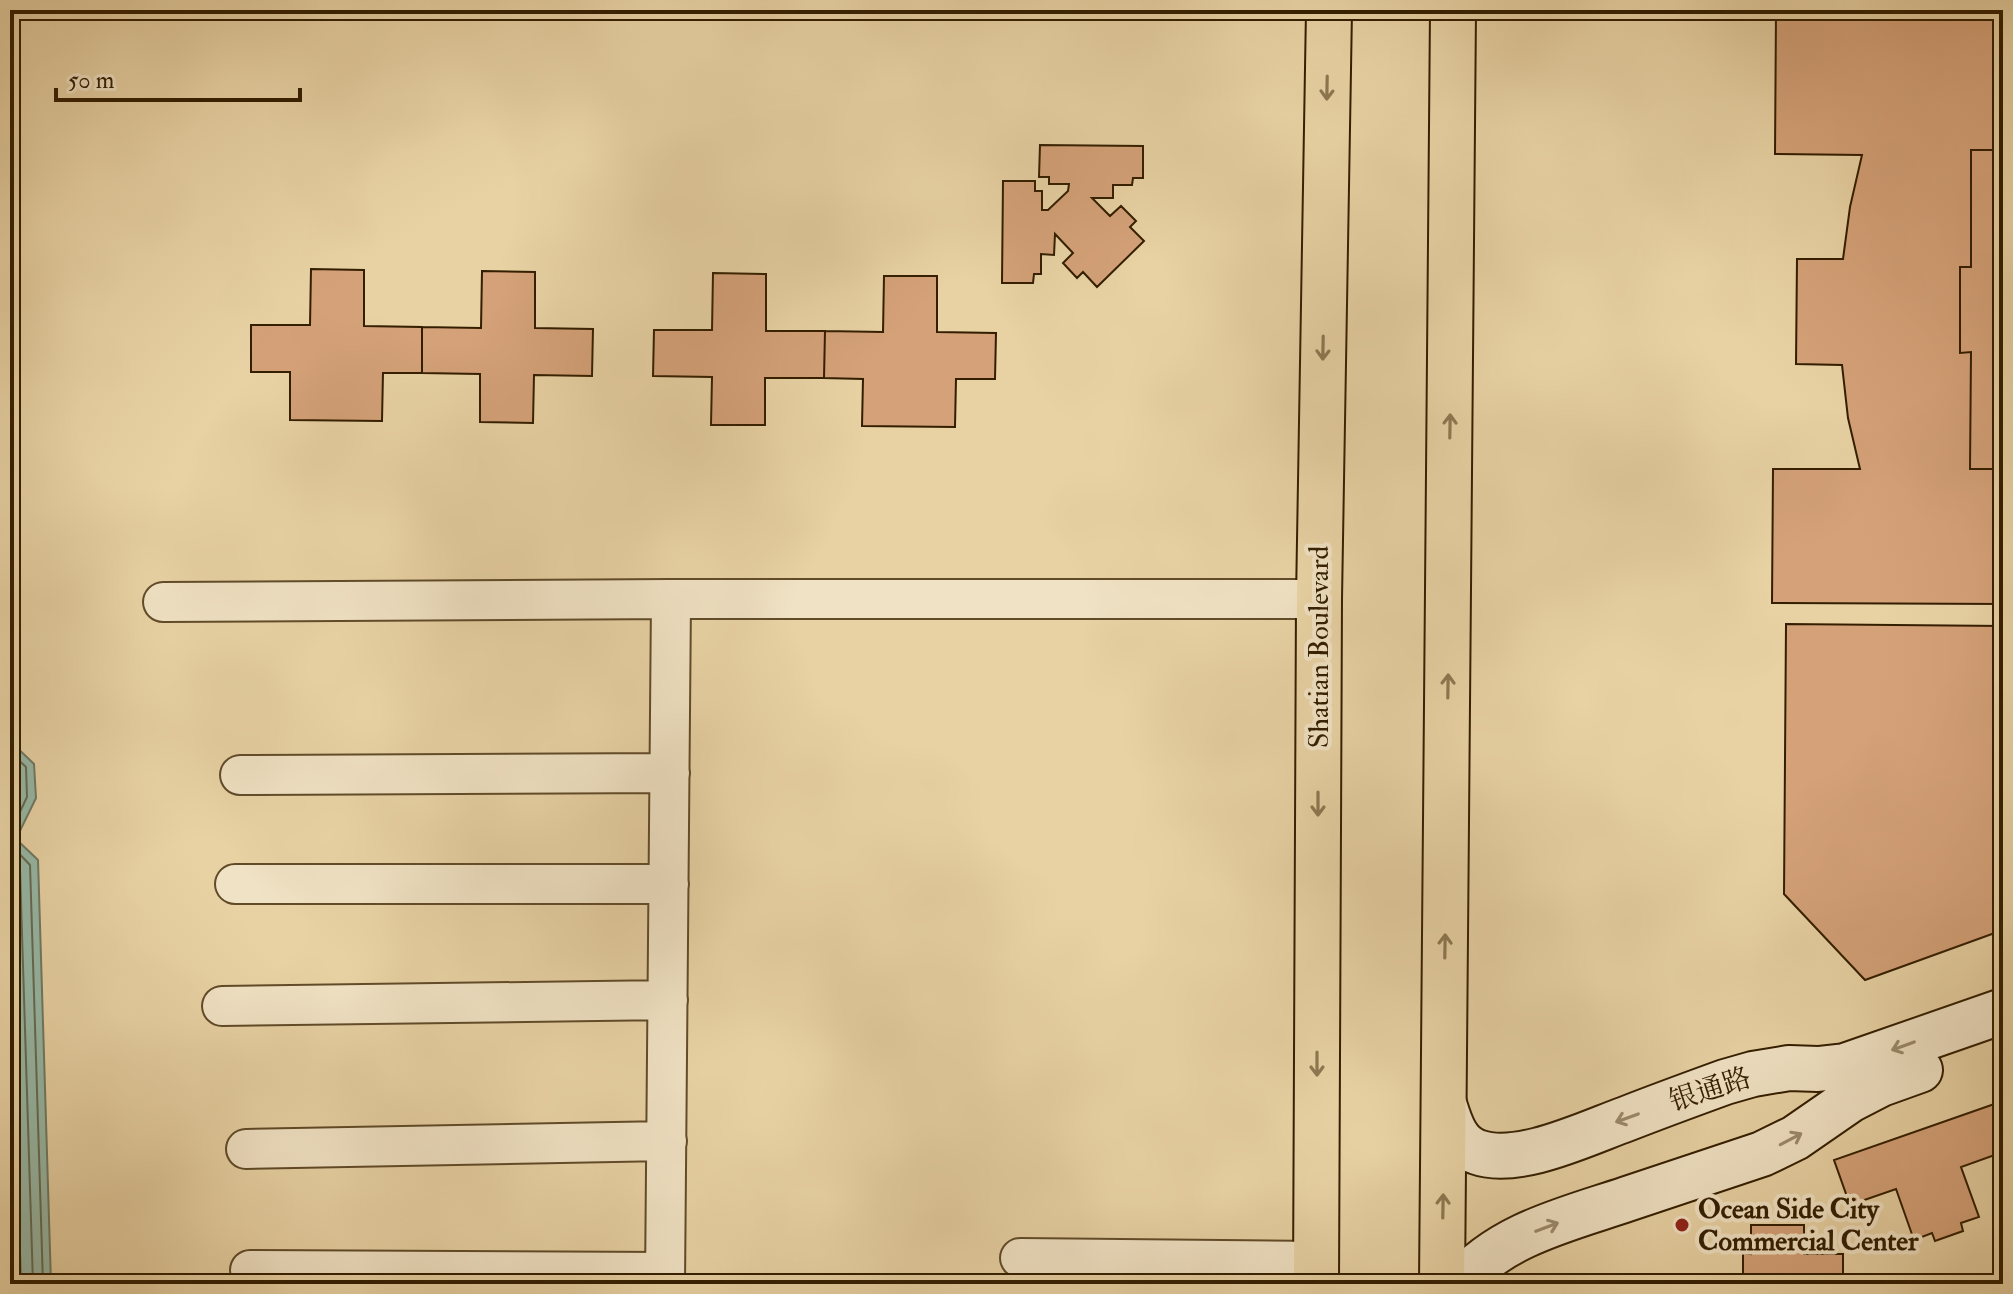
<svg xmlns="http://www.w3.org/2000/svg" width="2013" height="1294" viewBox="0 0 2013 1294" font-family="'IM FELL Double Pica','Noto Serif SC',serif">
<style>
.water{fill:#97b8a6;stroke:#6f7a64;stroke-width:2}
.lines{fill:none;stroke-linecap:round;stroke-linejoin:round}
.shore{stroke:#656b53;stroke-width:2}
.building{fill:#d4a178;stroke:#331e00;stroke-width:2}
.street-casing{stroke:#604b29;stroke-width:42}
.secondary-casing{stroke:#331e00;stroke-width:48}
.primary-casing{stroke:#331e00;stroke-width:48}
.street{stroke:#f0e2c4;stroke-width:38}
.secondary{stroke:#f0e2c4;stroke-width:44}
.primary{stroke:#e8d2a4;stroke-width:44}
.oneway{stroke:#8e7852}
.oneway2{stroke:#9b8a6c}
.poi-dot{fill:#8f2418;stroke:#f0e2c4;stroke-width:3}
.labels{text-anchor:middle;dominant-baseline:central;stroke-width:8;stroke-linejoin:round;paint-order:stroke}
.street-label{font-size:28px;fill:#331e00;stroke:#f0e2c4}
.poi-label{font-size:28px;font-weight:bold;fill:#331e00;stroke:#f0e2c4;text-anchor:start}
</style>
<rect width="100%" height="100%" fill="#e8d2a4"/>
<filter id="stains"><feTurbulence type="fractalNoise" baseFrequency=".0025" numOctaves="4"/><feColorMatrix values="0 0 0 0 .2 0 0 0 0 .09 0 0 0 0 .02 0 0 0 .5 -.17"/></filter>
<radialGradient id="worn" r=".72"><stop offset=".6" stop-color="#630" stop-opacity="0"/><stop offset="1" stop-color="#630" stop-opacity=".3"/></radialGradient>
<path class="water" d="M10,741L34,764L36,798L16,839L38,860L51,1284H10Z"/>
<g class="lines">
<path class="shore" d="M10,752L26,767L27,797L10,833
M10,844L30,865L43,1284
M10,858L20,870L33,1284
M10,929L21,1284"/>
</g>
<path class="building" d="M1776,11L2003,12V604L1772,603L1773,469H1860L1848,418L1842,365L1796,364L1797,259H1843L1850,207L1862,155L1775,154Z
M1040,145L1143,146V178H1133L1132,185H1113V198H1092L1110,216L1121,206L1136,221L1130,227L1144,241L1097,287L1083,272L1077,278L1063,263L1073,253L1055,234L1054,255L1041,254V274H1034L1033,283H1002L1003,181H1035V191H1042V210H1048L1068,191L1069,184H1049V177H1039Z
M1971,150H2003V469H1970L1971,352L1960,353V267H1971Z
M311,269L364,270V326L422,327V373H383L382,421L290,420V372H251V325H310Z
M482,271L535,272V328L593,329L592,376L534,375L533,423L480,422V374L422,373V327L481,328Z
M713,273L766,274V331H825L824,378H765V425H711L712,377L653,376L654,330H712Z
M884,276H937V332L996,333L995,379H956L955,427L862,426L863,379L824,378L825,331L883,332Z
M1786,624L2003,626V930L1865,980L1784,894Z
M2003,1101V1152L1961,1167L1979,1217L1961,1223L1963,1231L1935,1241L1932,1233L1914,1240L1896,1189L1850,1205L1834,1160Z
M1751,1225H1804V1254H1843V1284H1743V1253L1751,1254Z"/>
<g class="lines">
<g class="street-casing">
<path id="street" d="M163,602L671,599H1319
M240,775L670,773
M235,884H669
M222,1006L668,1000
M246,1149L667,1141
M1020,1258L1316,1261
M250,1270L665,1272
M665,1284L671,599"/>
</g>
<g class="secondary-casing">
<path id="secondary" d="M1444,1104C1450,1123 1456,1145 1477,1152C1518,1167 1587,1133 1626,1119C1659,1106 1692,1094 1725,1082L1753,1074L1789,1068L1818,1069L1845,1066L2003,1011
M1459,1284C1501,1234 1568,1219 1627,1199C1672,1184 1717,1169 1762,1154L1795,1138L1850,1100L1881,1084L1920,1070"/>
</g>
<g class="primary-casing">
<path id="primary" d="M1316,1284L1319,599L1329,10
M1442,1284L1453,10"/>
</g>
<use href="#street" class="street"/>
<use href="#secondary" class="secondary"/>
<use href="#primary" class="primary"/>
</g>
<defs><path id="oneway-shaft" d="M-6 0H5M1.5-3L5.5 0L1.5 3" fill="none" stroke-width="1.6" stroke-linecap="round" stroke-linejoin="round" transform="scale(2)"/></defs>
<g class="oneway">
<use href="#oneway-shaft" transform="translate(1327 88) rotate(91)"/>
<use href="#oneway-shaft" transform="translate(1323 348) rotate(91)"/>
<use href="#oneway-shaft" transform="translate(1450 426) rotate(-89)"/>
<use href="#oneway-shaft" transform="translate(1448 686) rotate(-89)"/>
<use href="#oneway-shaft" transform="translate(1318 804) rotate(90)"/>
<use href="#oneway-shaft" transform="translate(1445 946) rotate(-89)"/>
<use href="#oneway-shaft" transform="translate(1317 1064) rotate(90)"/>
<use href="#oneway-shaft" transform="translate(1443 1206) rotate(-89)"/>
</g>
<g class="oneway2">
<use href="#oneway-shaft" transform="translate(1903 1046) rotate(160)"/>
<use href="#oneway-shaft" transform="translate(1627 1118) rotate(160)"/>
<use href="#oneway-shaft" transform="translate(1791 1139) rotate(-28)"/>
<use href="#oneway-shaft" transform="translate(1547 1227) rotate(-21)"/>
</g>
<circle class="poi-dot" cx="1682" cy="1225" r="8"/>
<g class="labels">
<g class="street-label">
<text transform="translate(1319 647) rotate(-90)">Shatian Boulevard</text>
<text transform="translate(1710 1090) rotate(-18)">银通路</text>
</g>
<g class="poi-label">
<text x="1698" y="1209">Ocean Side City<tspan x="1698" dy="32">Commercial Center</tspan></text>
</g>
</g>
<rect width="2013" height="1294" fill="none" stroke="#e8d2a4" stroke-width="40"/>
<rect x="12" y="12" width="1989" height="1270" fill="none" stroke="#331e00" stroke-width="4"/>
<rect x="20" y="20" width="1973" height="1254" fill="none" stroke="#331e00" stroke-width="2"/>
<path d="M56 88v12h244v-12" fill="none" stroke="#331e00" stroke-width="4"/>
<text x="68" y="88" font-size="24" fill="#331e00" stroke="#f0e2c4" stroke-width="6" paint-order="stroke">50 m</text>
<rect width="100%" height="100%" filter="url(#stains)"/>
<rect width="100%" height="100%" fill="url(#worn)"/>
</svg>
